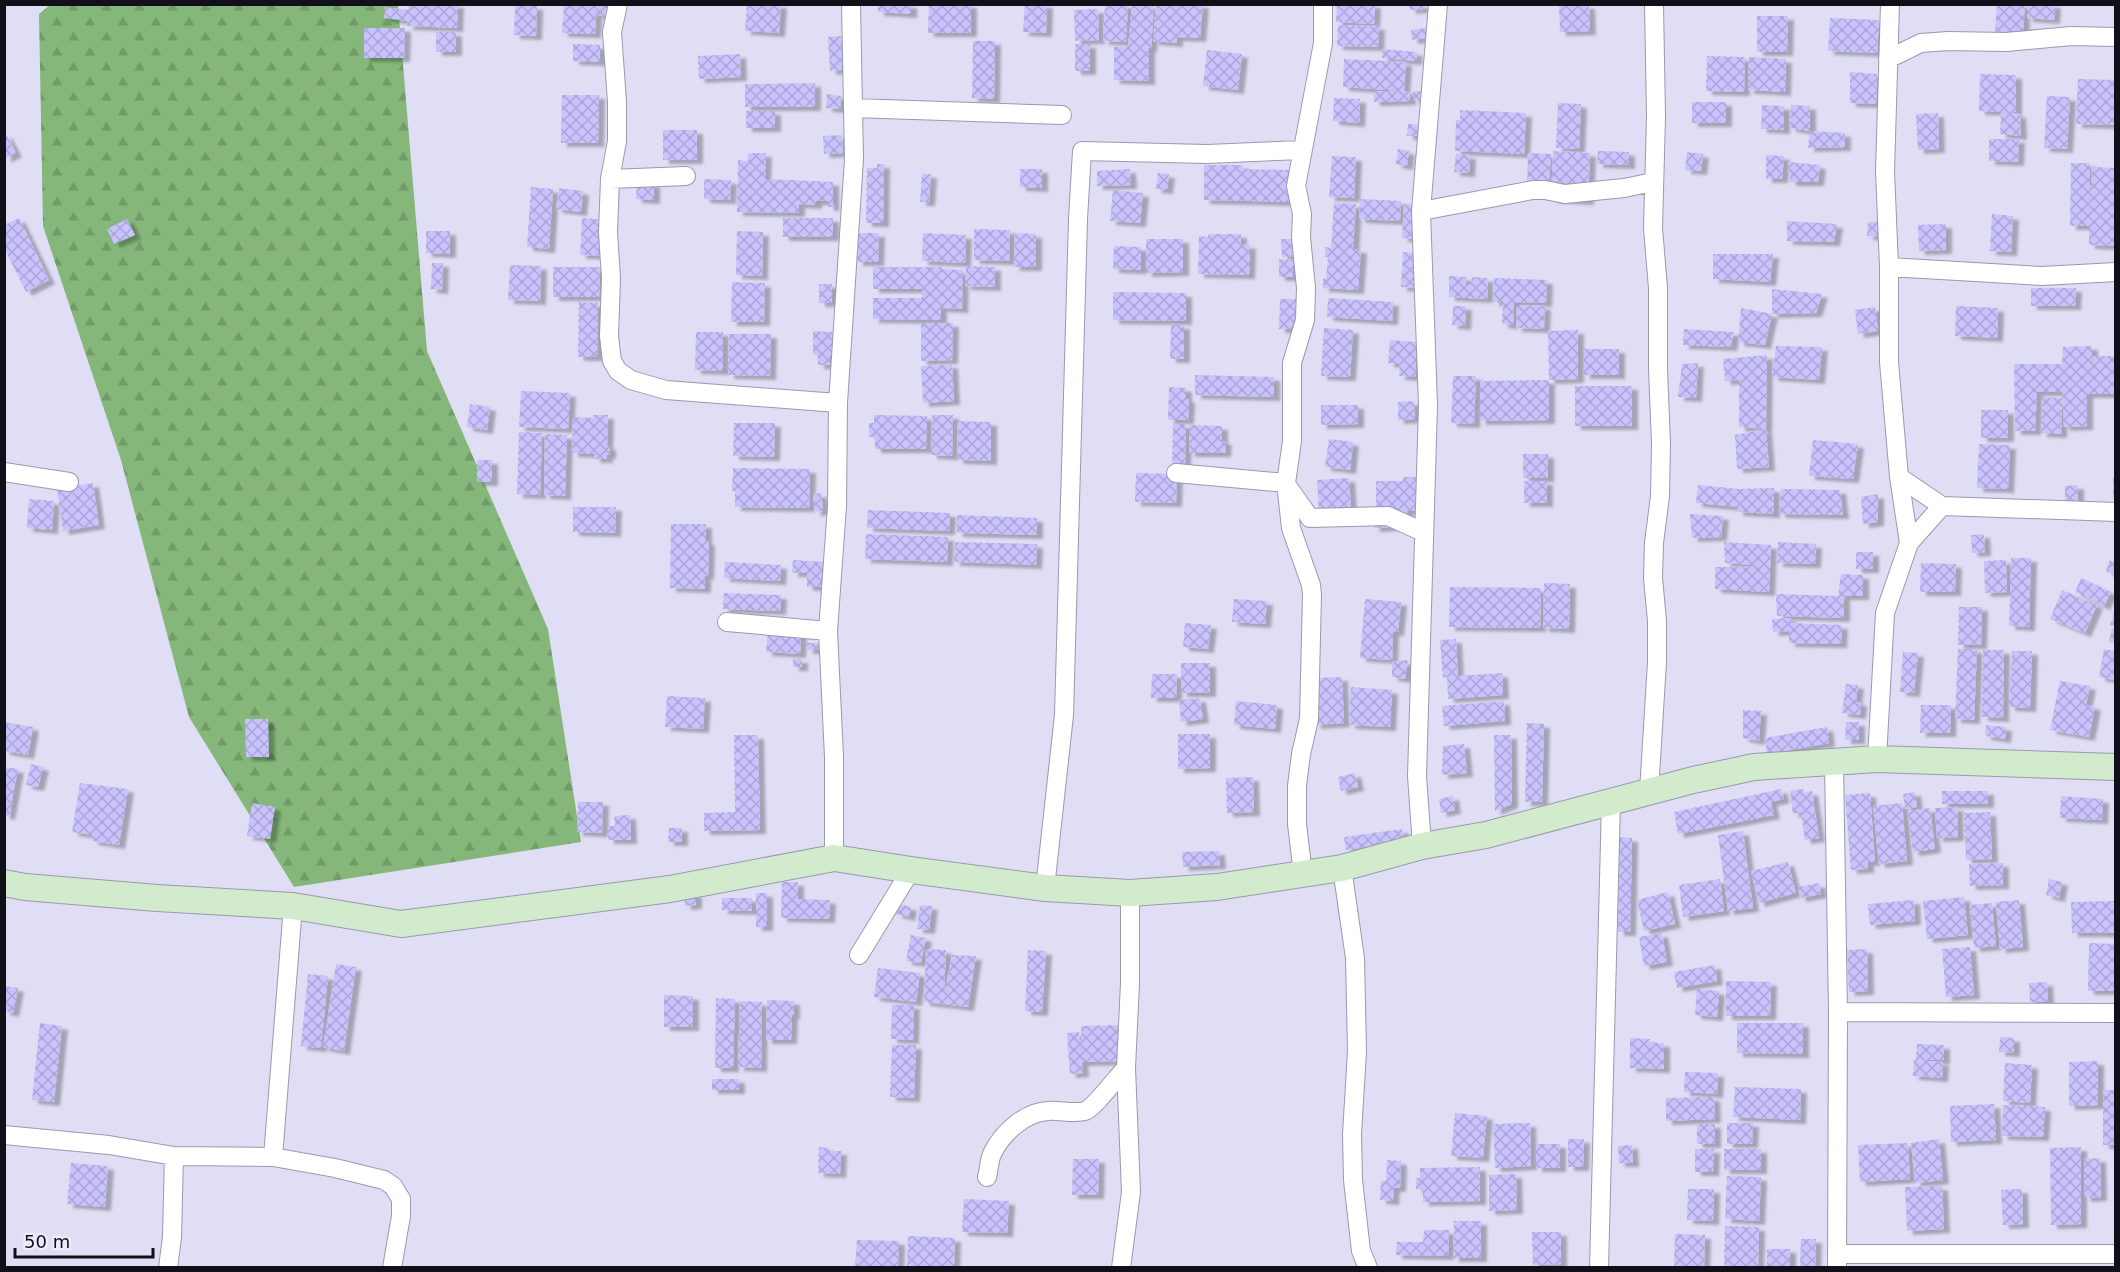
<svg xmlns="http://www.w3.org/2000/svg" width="2120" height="1272" viewBox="0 0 2120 1272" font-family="'DejaVu Sans',sans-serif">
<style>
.forest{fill:url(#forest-firs)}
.building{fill:url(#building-cross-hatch);filter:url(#shadow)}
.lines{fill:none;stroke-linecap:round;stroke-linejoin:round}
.street-casing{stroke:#9a99af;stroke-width:20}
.secondary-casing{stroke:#9a99af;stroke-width:28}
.street{stroke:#fff;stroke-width:18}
.secondary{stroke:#d2ebcd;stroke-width:26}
</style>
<defs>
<pattern id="forest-firs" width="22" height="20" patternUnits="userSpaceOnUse" patternTransform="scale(1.5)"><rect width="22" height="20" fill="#84b779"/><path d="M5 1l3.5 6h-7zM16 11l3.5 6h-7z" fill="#719c68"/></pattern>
<pattern id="building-cross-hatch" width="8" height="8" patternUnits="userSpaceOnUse" patternTransform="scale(1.5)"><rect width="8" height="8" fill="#c8c2fd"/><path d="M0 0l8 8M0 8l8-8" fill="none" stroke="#aba6d8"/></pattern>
<filter id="shadow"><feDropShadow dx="6" dy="4" stdDeviation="1.5" flood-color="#0004"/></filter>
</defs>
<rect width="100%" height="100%" fill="#dfdef5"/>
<path class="forest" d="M51,4L398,5L427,351L548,629L581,842L294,887L189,717L121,460L43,226L39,14Z"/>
<path class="building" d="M409,4H458L457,28L407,26L408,21L384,18L385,7L408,10Z
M564,4H597L595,34L562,33Z
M598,4H613L612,16L597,15Z
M747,4H781L779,33L745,31Z
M878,4H911V14L878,12Z
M929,4H971V33H928Z
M1025,4H1047L1046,33L1023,32Z
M1105,4H1128L1126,42L1103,41Z
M1156,4H1203L1200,38L1177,37V43L1153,41Z
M1337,4H1375L1374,24L1336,22Z
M1409,4H1423V9L1410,10Z
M1997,4H2025L2023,34L1995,32Z
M2027,4H2055L2054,20L2027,18Z
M515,5L537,6L536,36L514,35Z
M1132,5H1154L1151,48H1149V81L1114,80V47H1128Z
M1589,5L1590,31L1560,32L1559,6Z
M1098,9L1099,40L1075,41L1074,10Z
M1757,16H1788L1787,52H1757Z
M1830,18L1879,20L1877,53L1828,51Z
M1338,25L1379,26L1378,47L1337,46Z
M364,28H405L404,58H364Z
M1427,28L1428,38L1412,40L1411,30Z
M436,32H456V52H436Z
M841,36L842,70L830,71L828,37Z
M973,41H995L994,99L972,98Z
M573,44L600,45V62L573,61Z
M1075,44H1090V71H1075Z
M1383,49L1417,52L1416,61L1382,58Z
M1207,50L1242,54L1238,90L1203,86Z
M740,54L741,77L699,79L698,56Z
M1707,56L1745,57L1744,92L1706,91Z
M1749,57L1786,59L1785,92L1748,90Z
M1344,59L1406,62L1404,91L1343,87Z
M1850,72L1877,74L1876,104L1850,103Z
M1980,74L2016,75V112L1979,111Z
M2078,79L2115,80L2114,125L2076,124Z
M815,83V107H745V84Z
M1374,91H1410V101L1374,102Z
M1413,91H1422V100H1413Z
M827,94L841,96L840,109L826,108Z
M562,95H599L598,143H561Z
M2047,96L2070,97L2067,149L2044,148Z
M1334,98L1360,99L1359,123L1333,121Z
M1692,102H1726V123H1692Z
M1558,103L1581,104L1579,149L1556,148Z
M1762,105L1784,106V130L1761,129Z
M1791,105L1810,106V131L1790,128Z
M1460,110L1526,113L1524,154L1455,151L1456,120H1460Z
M746,111H775V128H746Z
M2001,111L2020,114L2021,136L2000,134Z
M1938,113L1939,149L1918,150L1916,114Z
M1408,124L1418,125L1417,136H1407Z
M663,130H697V160H663Z
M1810,131L1845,133V147L1808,148Z
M5,132L16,153L5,159Z
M842,135L843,153L824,154L823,136Z
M1989,139H2019L2018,162L1989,161Z
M1398,149L1409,151L1407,166L1396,164Z
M1553,151L1590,153L1588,201L1551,199Z
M1598,151L1629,152V165L1597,164Z
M1687,152L1703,154L1701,171L1685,170Z
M748,153H766L765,179L833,182V207H828V201H816V205L799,204V213L737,212L738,160L748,161Z
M1528,153L1551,154L1549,187L1527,186Z
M1456,154L1470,155L1469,173L1454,172Z
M1766,155L1784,156L1782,179H1766Z
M1332,156L1356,157L1354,198L1329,197Z
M1788,162L1820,165L1818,182H1790Z
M2071,163H2090L2089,221L2092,167L2115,168V246L2089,245V226H2070Z
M877,164H884L883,223H866L867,168H877Z
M1204,165H1243L1242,169L1289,170V202L1204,200Z
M1020,169H1042V188L1020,187Z
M1130,169L1131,185L1097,186V171Z
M1158,173L1169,174L1167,190L1156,189Z
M922,174H931L929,202H920Z
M704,179L731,180L730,200L704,199Z
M637,182L654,183V200L636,199Z
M531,187L553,189L549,249L527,247Z
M559,188L583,191L581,212L556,209Z
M1113,190L1143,193L1140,223L1110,221Z
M1360,199L1401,201L1400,221L1359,219Z
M1334,203L1356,204L1353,249H1361L1358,290L1323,288V278L1326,279L1328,257H1325V247L1331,248Z
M1404,204L1420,205L1418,239L1402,238Z
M1992,214L2013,216L2011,252L1990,251Z
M19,218L49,280L26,292L4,248V225Z
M582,218L610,220L607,256L580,255Z
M783,218H833V237H783Z
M127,219L135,235L114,244L107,229Z
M1787,221L1837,224L1834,242L1787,241Z
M1887,221L1882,237L1867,236L1868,222Z
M1946,224V250L1919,251L1918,225Z
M974,229L1010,230L1009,261L974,260Z
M426,231H450V254L426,253Z
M737,231L763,232L762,276L736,275Z
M858,233H879L878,262H857Z
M923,233L966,235L965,263L922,261Z
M1015,233L1036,234V267H1014Z
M1208,234H1241V244L1250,245L1249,275L1198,274L1199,236L1208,237Z
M1146,239H1183V272L1146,273Z
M1281,239H1294L1295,257H1282Z
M1114,246L1141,247V270L1113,269Z
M1403,252L1419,253L1417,288L1401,287Z
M1713,254H1773L1770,282L1713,279Z
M1279,259L1296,260V265L1293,264V277H1279Z
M432,263H443L442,290L431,289Z
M510,265L541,266L540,301L508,300Z
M966,266L995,267V287L965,286Z
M553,267H600L599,297H553Z
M873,267H942L941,269L963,270L962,309L941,308V320L873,319V298H922V289H873Z
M1449,276L1466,277V284H1471L1472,277L1488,278L1487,299L1449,297Z
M1494,278L1547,280L1546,303L1514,302L1513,325L1502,324L1503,302H1493Z
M732,282L765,283L764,322H731Z
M819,284H832V303H819Z
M2031,288H2076L2075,306H2031Z
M1772,289L1822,294L1816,313L1772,314Z
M1113,292L1186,293V321L1113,320Z
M1328,298L1393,302L1392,321L1327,317Z
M1280,299H1297L1296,329H1279Z
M579,302L598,303L597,357H578Z
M1517,305L1545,306L1544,329L1516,328Z
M1453,306H1466L1465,326L1452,325Z
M1956,306L1998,308L1997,338L1955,336Z
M1875,307L1878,331L1858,334L1855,310Z
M1741,308L1772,314L1765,345L1738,342Z
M921,323H953L952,360L921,361Z
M1171,325H1184V359H1170Z
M1324,328L1353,330L1350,377L1321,376Z
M1684,329L1734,332L1731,347L1683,345Z
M1578,330V379L1549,380L1548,331Z
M813,331L833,332V356H830V365H818V355H813Z
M696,332H723V371L695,370Z
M729,334H771L770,376L728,375Z
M1390,340L1417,342L1415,377L1399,376L1400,364L1388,363Z
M1776,346L1822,347L1819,380L1772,377Z
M2092,346V377L2093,356H2115V394H2087V426L2064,427L2062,392H2037L2035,431H2015L2014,364H2062L2063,347Z
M1584,349H1619V375H1584Z
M1767,355L1766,429L1739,427V380L1725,381L1723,359Z
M1698,363L1696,398L1678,397L1682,364Z
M952,364L954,401L923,403L921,366Z
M1195,375L1274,377V397L1195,395Z
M1453,376H1476L1474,424L1451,423Z
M1549,380V420L1480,421V381Z
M1575,386H1632V426H1575Z
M1169,387L1186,388V399H1189L1188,420H1168Z
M521,391L570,393L568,429L519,427Z
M2042,397L2062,398L2061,434L2041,433Z
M1414,401L1415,419L1398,420V402Z
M470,404L490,407L487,430L467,427Z
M1321,405H1358V424L1321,425Z
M1981,410H2008V438H1981Z
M593,415H608L607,446H610V455H607V459H594L595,454L572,453L573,417L593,418Z
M874,415L927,416L926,449H875V437H869V423H874Z
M932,415H953L952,456L931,455Z
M958,421L991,422V461L957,460Z
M734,423H775L774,457L733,456Z
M1173,424H1186L1185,471H1172Z
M1189,425L1222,426V441H1226L1225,453H1189Z
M1766,429L1769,467L1737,469L1735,435Z
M519,432L542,433L540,495L517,494Z
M545,434L567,435L565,496L544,495Z
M1329,439L1353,442L1350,470L1325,467Z
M1813,440L1858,444L1853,479L1809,476Z
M1979,444L2010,445L2008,489L1977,488Z
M1523,454H1548V478H1523Z
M477,460H492V482H477Z
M733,468L810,469L809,508L735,507V491H732Z
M1136,473L1177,474L1176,503L1135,502Z
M1403,477H1416L1415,511L1407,510L1408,526L1374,528L1373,512L1400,511L1376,510V481H1403Z
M1349,478L1351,509L1319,511L1317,480Z
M2113,478H2115V498H2113Z
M1524,481H1547V503H1524Z
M93,483L99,525L63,531L57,489Z
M1698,485L1739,489L1774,488V514L1737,512L1738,507L1696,503Z
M2078,485V503H2065V486Z
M1781,489L1840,490L1843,515L1779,514Z
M821,493L823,511L815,512L813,494Z
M1878,494V522L1863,524L1861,497Z
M29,499L54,501L52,530L27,528Z
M573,507H616L615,533L573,532Z
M868,510L950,513L949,531L867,528Z
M1690,514L1723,516L1721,537L1692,538Z
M957,515L1037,518V535L957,533Z
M671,524H706V541H709L708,575L705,576V589L670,588Z
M866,534L948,537L947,562L865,559Z
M1984,534L1985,552L1972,553L1971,535Z
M955,542L1037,544L1036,565L954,562Z
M1724,542L1771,545L1769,592L1715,589V567L1766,566L1725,563Z
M1778,542L1816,544L1815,564L1777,563Z
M1856,552H1873V569H1856Z
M2011,558H2031L2029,627L2009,626Z
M793,560L823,562L822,587H807V573H792Z
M2006,560L2007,592L1985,593L1984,561Z
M2110,560L2115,562V575L2106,571Z
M725,562L781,565L780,581L724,578Z
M1921,563L1956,564L1955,592H1920Z
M1841,574L1863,575V596H1844V618L1777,616L1776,594L1838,596Z
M2081,578L2111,592L2104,606L2075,592Z
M1544,583L1570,584L1569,629L1543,628Z
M1450,587L1541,588L1540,628L1449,627Z
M2062,590L2097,605L2085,633L2050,619Z
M724,593L781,595L780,611L723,609Z
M1234,599L1267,601L1265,624L1232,622Z
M1365,599L1401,602L1398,632H1393L1392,660L1360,658Z
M1959,607H1982L1981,645H1958Z
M2114,612L2115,613V626L2110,625Z
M1791,618V623L1842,625L1841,644L1789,643V631L1773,632L1772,619Z
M1185,623L1211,625L1208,649L1183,647Z
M2112,628L2115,629V643L2109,642Z
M768,630L801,632L800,654L766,652Z
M1456,639L1458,676L1502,673L1503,695L1448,699L1447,677L1443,678L1440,640Z
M807,643H819V650H807Z
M1958,649H1977L1974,720L1955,719Z
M2104,649L2115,651V680L2099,677Z
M1983,650H2004L2003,718L1982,717Z
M2012,651H2032L2030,708L2009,707Z
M1903,652L1918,653L1914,693L1900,692Z
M793,659H802V667H793Z
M1408,660L1405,679L1392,677V662Z
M1181,663H1210V693H1181Z
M1152,674H1177L1176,698H1151Z
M1342,677L1344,723L1315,725L1314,678Z
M2060,681L2090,686L2086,705L2095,706L2089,737L2050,730Z
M1846,684L1858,685L1856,702H1861L1860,715L1842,713Z
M1351,687L1392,690L1390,727L1349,725Z
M667,696L705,698L703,729L665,727Z
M1200,698L1203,719L1181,722L1179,700Z
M1236,701L1277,705L1275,729L1234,725Z
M1504,701L1505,721L1444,726L1442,706Z
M1921,705H1951L1950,733H1920Z
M1743,710L1761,711L1759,741L1743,738Z
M245,719H268L269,757H246Z
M4,722L33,727L28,755L4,751Z
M1846,722H1859V740H1845Z
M1527,723L1544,724L1542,802H1525Z
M1986,725L2006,727L2005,739L1985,736Z
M1827,727L1829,743L1767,754L1765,738Z
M1178,734H1210V768L1178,769Z
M734,735H758L760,830L704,831V813L735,812Z
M1494,735H1511L1512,804L1495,811Z
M1464,744L1467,773L1442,775L1443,746Z
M31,764L43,767L38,787L26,785Z
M4,767L18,769L9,816L4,815Z
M1355,773L1358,787L1341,791L1338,777Z
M1253,777L1254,812L1227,813L1226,778Z
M80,783L128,789L119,845L92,841L93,835L72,832Z
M1781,789L1784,799L1771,802L1774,815L1678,834L1674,812Z
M1803,789L1804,793L1812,791L1819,838L1805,840L1801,812L1793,814L1790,791Z
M1942,791H1988V804H1942Z
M1915,792L1917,807L1905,809L1903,794Z
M1870,793L1875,861L1868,862V869L1851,870L1845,795Z
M1453,796L1455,810L1441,813L1439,799Z
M2061,796L2103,799L2102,820L2060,818Z
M578,802H603L602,833L577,832Z
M252,803L275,807L270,839L247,836Z
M1902,803L1907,861L1879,864L1873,806Z
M1957,807L1958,837L1937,838L1935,808Z
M1930,808L1935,849L1913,852L1908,811Z
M1990,812L1992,859L1966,860L1964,813Z
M630,815L631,840H608V826H615L614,816Z
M669,828H682V842H668Z
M1402,829L1404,842L1346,850L1344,837Z
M1743,831L1753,908L1728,911L1718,835Z
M1619,837L1632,838L1630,932H1618Z
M1219,851L1220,865L1183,867L1182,852Z
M1788,862L1796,893L1759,903L1751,871Z
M2003,863V885L1970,886L1969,864Z
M1720,879L1724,911L1683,917L1679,885Z
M2049,879L2062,882L2059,898L2046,895Z
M782,882H798V899L830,900L829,919L781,918Z
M1819,883L1821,894L1800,898L1798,887Z
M1668,892L1675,924L1644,931L1637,900Z
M684,893H696V905L685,906Z
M756,893H767V927H756Z
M1964,897L1968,935L1927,939L1923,901Z
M722,898H752V911L722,910Z
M1914,900L1915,921L1870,925L1868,904Z
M2019,900L2023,947L2000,949L1996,902Z
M2115,901V933H2072L2071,902Z
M1992,903L1996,946L1974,948L1970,905Z
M898,904L911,907L909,917L896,914Z
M920,905L932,906L929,930L917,929Z
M1662,933L1667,962L1644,966L1639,937Z
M911,935L926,938L921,963L906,961Z
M2089,943L2115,944V991H2088Z
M1970,947L1974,995L1946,997L1942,949Z
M926,949L946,950L944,995L952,955L976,956L968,1007L924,1002Z
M1867,949L1868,991L1849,992L1847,950Z
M1028,950L1046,951L1042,1012L1025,1011Z
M336,964L356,967L344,1051L323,1047Z
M1715,965L1717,981L1677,988L1674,972Z
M878,968L920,973L916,1002L874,997Z
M308,974L328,976L321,1048L301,1046Z
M1726,981L1771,982L1770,1016H1726Z
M2047,982L2048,1002H2030L2029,983Z
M4,986L18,988L13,1013L4,1011Z
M1697,989L1719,991L1717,1017L1695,1015Z
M664,995L693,996V1027H664Z
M716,998L735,999L733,1068H715Z
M767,1000L794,1001V1015H792L791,1040H766Z
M740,1001L762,1002L761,1068L738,1067Z
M892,1005H914L913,1040L891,1039Z
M40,1023L62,1026L54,1102L32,1100Z
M1737,1023H1803V1054L1737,1053Z
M1120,1025L1121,1061L1082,1062L1083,1073L1070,1074L1067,1033L1079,1032L1082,1056L1081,1026Z
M2000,1037L2014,1038V1053L1999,1052Z
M1630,1038L1650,1039L1649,1043H1664V1069L1630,1068Z
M1917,1044L1944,1045V1060H1916Z
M892,1045H916L914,1098L890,1097Z
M1914,1060L1943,1062L1942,1078L1913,1076Z
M2098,1061V1105L2069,1106V1062Z
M2005,1063L2032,1065L2030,1103L2003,1101Z
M1685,1072L1718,1073L1717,1094L1684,1092Z
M712,1079H739V1090H712Z
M1735,1087L1801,1089L1800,1120L1733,1117Z
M2103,1090H2115V1145H2103Z
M1714,1097L1715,1119L1666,1121V1098Z
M1994,1104L1996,1140L1951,1142L1950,1106Z
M2003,1105L2045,1107L2043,1137L2002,1136Z
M1455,1113L1487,1116L1483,1158L1451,1156Z
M1530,1123L1531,1166L1495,1168L1493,1124Z
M1727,1123H1753L1752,1144H1727Z
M1697,1124H1715V1144H1697Z
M1568,1139H1584L1583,1167H1568Z
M1939,1139L1943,1180L1915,1183L1911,1143Z
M1908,1143L1910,1179L1860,1182L1858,1145Z
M1536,1144H1560V1168H1536Z
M1632,1145L1633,1163H1619L1618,1146Z
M819,1147L829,1148V1151H841L840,1174L818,1173Z
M2081,1147V1224L2051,1225L2050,1148Z
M1695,1149H1714L1713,1172H1695Z
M1724,1149H1761V1170H1724Z
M2100,1158L2101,1197L2085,1198L2084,1159Z
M1073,1159H1099L1098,1195H1072Z
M1387,1160L1401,1161L1400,1188H1394L1393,1201L1380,1200L1381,1181H1386Z
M71,1163L108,1166L105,1207L67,1204Z
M1480,1167V1201L1423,1202V1189H1416V1178H1420V1168Z
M1516,1174L1517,1210L1489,1211V1175Z
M1727,1176L1761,1177L1759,1221L1725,1219Z
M1942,1186L1944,1229L1907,1231L1905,1187Z
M1688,1189H1714L1713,1221L1687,1220Z
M2022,1189L2023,1224L2003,1225L2001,1190Z
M964,1199L1009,1201L1007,1233L962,1232Z
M1454,1221H1481V1258H1453Z
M1725,1226L1759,1227L1758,1268H1724Z
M1424,1230H1449L1448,1256L1396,1255L1397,1242H1423Z
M1532,1232H1561V1264L1533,1265Z
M1675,1234L1705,1235L1704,1268H1674Z
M908,1236L955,1238L954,1268H907Z
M1801,1239H1816L1815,1268H1800Z
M857,1240L899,1241L898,1268H855Z
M1767,1249H1790V1268H1767Z"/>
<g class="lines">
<g class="street-casing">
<path id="street" d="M618,4L612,32L617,102V141L610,179L608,232L611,278L609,336L612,361L618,371L631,380L666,390L838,403
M1888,59L1921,43L1948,41L2006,42L2071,36L2116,37
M853,108L1062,115
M610,179L686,176
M1421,211L1533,190H1545L1565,194L1624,188L1653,182
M1889,267L2042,276L2116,272
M4,472L69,482
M1176,473L1286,483
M1899,477L1942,506L2116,512
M1288,487L1310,518L1388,516L1423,532
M1909,543L1942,506
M727,622L828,631
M1877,759L1885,613L1909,543L1899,477L1889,362V267L1885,171L1890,4
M1834,763L1838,1012L1837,1268
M1649,792L1657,662V621L1653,578L1654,543L1660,496L1661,444L1658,369V288L1653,228L1656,117L1654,4
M1422,846L1417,776L1428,405L1421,211L1438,4
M834,858V757L828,631L837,506L838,403L854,159L851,4
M1342,868L1355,958L1357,1051L1352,1134L1353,1180L1361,1251L1368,1268
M1303,874L1297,824V786L1301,754L1309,719L1312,595L1311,585L1291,528L1286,483L1292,441V363L1305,320L1306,288L1301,237L1302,214L1296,186L1323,43V4
M1045,888L1064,715L1078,219L1082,151L1207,154L1302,150
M859,955L911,870
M1838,1012L2116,1013
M4,1135L109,1145L174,1156L273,1157L335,1168L384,1180L393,1186L401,1199V1216L392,1268
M273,1157L293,906
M987,1177C989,1170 989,1161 992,1154C1002,1133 1025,1112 1048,1111C1059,1110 1075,1114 1085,1111C1095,1107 1116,1078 1126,1068
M1838,1254H2116
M168,1268L172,1237L174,1156
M1121,1268L1131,1192L1126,1068L1130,983V893
M1599,1268L1611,802"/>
</g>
<g class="secondary-casing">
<path id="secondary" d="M4,883L25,887L157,898L293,906L401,924L670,889L834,858L911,870L1045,888L1130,893L1217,887L1342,868L1422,846L1486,835L1693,780L1754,767L1877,759L2116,767"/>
</g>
<use href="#street" class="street"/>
<use href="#secondary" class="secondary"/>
</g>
<rect width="2120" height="1272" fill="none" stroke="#111018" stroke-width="12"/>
<path d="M15 1248v9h138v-9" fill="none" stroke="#111018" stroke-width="3"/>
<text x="24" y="1248" font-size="18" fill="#111018" stroke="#ecebfe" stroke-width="4.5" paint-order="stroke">50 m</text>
</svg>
